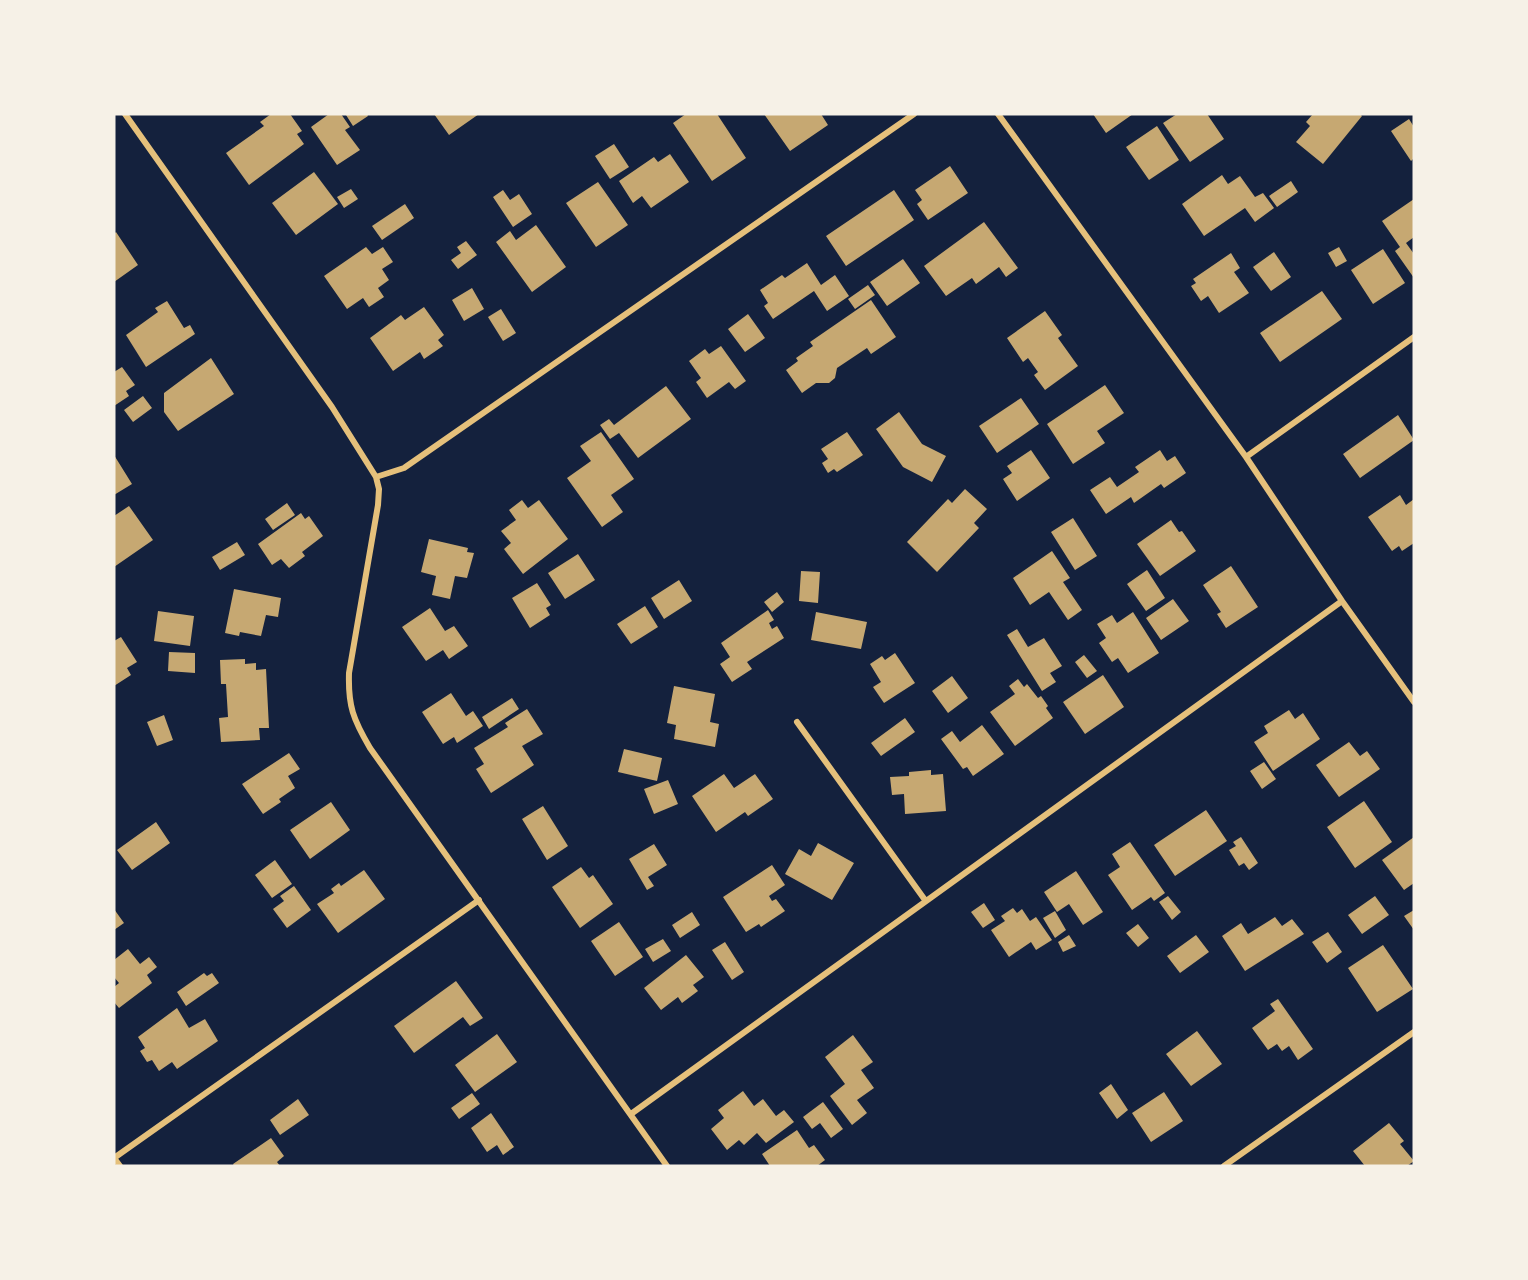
<svg xmlns="http://www.w3.org/2000/svg" width="1528" height="1280" viewBox="0 0 1528 1280" font-family="'Public Sans',sans-serif">
<style>
.building{fill:#c6a872}
.lines{fill:none;stroke-linecap:round;stroke-linejoin:round}
.minor{stroke:#e5c07b;stroke-width:6}
</style>
<rect width="100%" height="100%" fill="#14213d"/>
<path class="building" d="M271,114H290L302,131L297,134L304,144L249,185L226,153L264,126L260,122Z
M329,114H341L350,127L345,130L360,150L337,165L311,127Z
M367,114L368,116L353,126L346,115Z
M434,114H479L449,135Z
M686,114H717L746,158L712,181L673,123Z
M764,114H821L828,125L790,151Z
M1093,114H1133L1106,133Z
M1177,114H1207L1224,139L1190,162L1163,123Z
M1313,114H1360L1362,116L1323,164L1296,142L1310,126L1306,122Z
M1409,119L1414,127V158L1411,161L1391,131Z
M1157,126L1179,160L1149,180L1126,147Z
M614,144L629,167L610,179L595,156Z
M670,154L689,182L651,208L642,196L633,203L619,181L654,157L658,162Z
M950,166L968,193L928,220L917,204L922,200L915,190Z
M314,172L338,204L296,235L272,203Z
M1222,175L1228,184L1240,176L1255,197L1263,193L1274,208L1255,222L1245,208L1204,236L1182,204Z
M1291,181L1298,192L1277,207L1269,196Z
M598,182L628,225L596,247L566,203Z
M351,189L358,199L344,208L337,197Z
M503,190L510,200L519,194L532,214L513,227L493,197Z
M894,190L914,220L846,266L826,236Z
M1414,199V237L1406,243L1414,254V278L1395,251L1400,247L1382,221Z
M405,204L414,218L382,240L372,226Z
M984,222L1018,268L1006,277L999,267L976,284L972,278L946,296L924,266Z
M536,225L566,267L532,292L496,242L510,231L516,240Z
M116,232L138,265L114,282V234Z
M466,241L477,255L458,269L451,260L461,253L457,247Z
M366,247L372,254L383,247L393,262L382,269L389,280L378,288L384,297L369,307L363,298L347,309L324,276Z
M1339,247L1347,261L1336,267L1328,253Z
M1383,249L1405,283L1373,304L1351,270Z
M1274,252L1291,277L1271,291L1253,267Z
M1231,253L1240,268L1234,272L1249,293L1219,313L1208,296L1201,301L1191,286L1196,283L1193,279Z
M903,259L920,283L887,306L870,282Z
M807,263L821,285L835,275L849,296L827,311L814,291L773,319L764,306L768,303L760,290L782,275L785,278Z
M868,285L875,295L855,309L848,299Z
M472,288L484,309L464,321L452,300Z
M1322,291L1342,319L1280,362L1260,333Z
M871,300L896,337L871,354L867,348L837,368L835,378L829,383H816L802,393L786,370L798,361L796,358L813,346L810,342Z
M167,301L184,328L190,325L195,334L146,367L126,335L158,312L155,308Z
M424,307L444,335L438,340L443,346L424,359L420,352L393,371L370,338L401,315L405,320Z
M501,309L516,333L503,341L488,317Z
M1045,311L1062,335L1058,338L1078,366L1045,390L1034,375L1038,372L1028,358L1023,362L1007,338Z
M748,314L765,338L745,352L728,329Z
M721,346L746,381L735,389L729,382L707,398L696,382L701,378L689,361L705,349L709,354Z
M211,358L234,394L178,431L164,412V393Z
M122,367L135,385L126,391L129,396L114,406V372Z
M1105,385L1124,413L1097,431L1105,443L1073,464L1047,424Z
M666,386L691,419L638,458L619,433L610,439L600,425L609,419L614,425Z
M143,396L152,408L133,422L124,410Z
M1021,398L1039,424L997,453L979,426Z
M899,412L922,444L946,456L932,482L903,467L876,429Z
M1398,415L1414,440L1360,478L1343,454Z
M601,432L634,479L611,495L623,512L602,527L567,478L591,461L580,446Z
M847,432L863,455L837,472L834,469L828,473L822,463L828,459L821,449Z
M1031,450L1050,478L1017,501L1003,479L1012,473L1007,466Z
M1160,450L1167,461L1175,456L1186,473L1164,488L1161,484L1134,503L1131,497L1106,514L1090,490L1110,477L1117,487L1139,472L1135,467Z
M114,455L132,484L114,495Z
M965,489L987,509L974,523L979,528L937,572L907,542L948,499L952,503Z
M1400,495L1406,505L1414,499V543L1402,551L1399,546L1392,551L1368,517Z
M522,500L528,508L539,500L568,539L523,574L504,549L511,543L501,531L516,520L509,510Z
M287,503L295,515L273,530L265,519Z
M129,506L153,540L114,567V516Z
M301,513L305,519L309,516L323,536L302,552L305,556L289,568L281,559L272,565L258,544Z
M1073,518L1097,556L1075,570L1051,532Z
M1171,520L1179,532L1182,531L1196,551L1160,576L1137,544Z
M429,539L468,548L467,552L474,553L467,578L455,576L450,599L432,595L436,576L421,572Z
M237,542L245,555L220,570L212,557Z
M1052,551L1070,578L1063,582L1082,610L1068,620L1049,592L1030,605L1013,578Z
M578,554L595,580L565,599L548,573Z
M1231,566L1258,607L1226,628L1217,614L1221,612L1203,585Z
M1147,570L1165,598L1146,611L1127,584Z
M801,571L820,572L818,603L799,601Z
M679,580L692,601L664,619L651,598Z
M537,583L551,605L546,608L550,615L530,628L512,598Z
M234,589L281,598L278,617L266,615L261,636L240,632L239,636L225,633Z
M777,592L784,602L772,612L764,602Z
M1173,599L1189,621L1161,640L1146,618Z
M645,606L658,627L631,644L617,624Z
M430,608L445,631L454,626L468,646L449,659L443,650L426,661L402,627Z
M768,610L774,620L769,623L772,629L777,626L784,638L747,662L752,669L732,682L720,664L730,657L721,643Z
M158,611L194,616L190,646L154,641Z
M816,612L867,622L861,649L811,640Z
M1133,612L1159,653L1128,673L1118,658L1112,662L1099,643L1106,638L1097,624L1112,615L1117,623Z
M1017,629L1028,647L1044,638L1062,666L1050,673L1056,682L1042,691L1007,635Z
M121,637L137,662L127,668L131,675L114,686V641Z
M169,652L195,653V673L168,671Z
M895,653L915,683L884,703L873,687L881,682L870,664L882,656L885,660Z
M1084,655L1097,671L1087,678L1075,662Z
M245,659V664L256,663V670L266,669L269,728H259L260,740L221,742L219,718L228,717L226,684H221L220,660Z
M1103,675L1124,707L1085,734L1063,702Z
M952,676L968,698L948,713L932,691Z
M1018,679L1024,687L1027,684L1038,698L1041,696L1048,706L1046,708L1053,718L1015,746L990,712L1015,694L1009,686Z
M674,686L715,694L710,722L719,724L715,747L674,739L676,725L667,723Z
M451,693L466,716L473,711L483,726L457,743L454,737L443,744L422,712Z
M512,698L519,709L489,729L482,717Z
M527,709L543,734L522,746L534,765L491,793L476,769L484,764L474,748L508,727L505,723Z
M1289,710L1295,719L1303,713L1320,739L1273,771L1254,742L1268,733L1264,726Z
M164,715L173,740L157,746L147,722Z
M905,718L915,732L881,756L871,743Z
M982,725L1004,754L973,776L967,767L963,769L941,739L952,731L960,742Z
M1349,742L1360,756L1367,751L1380,769L1339,797L1316,765Z
M624,749L662,758L657,781L618,772Z
M289,753L300,769L288,776L295,788L279,799L281,802L263,814L242,784Z
M1264,762L1276,779L1262,789L1250,771Z
M931,770V775L943,774L946,811L905,814L904,794L892,795L890,777L909,776V772Z
M724,774L734,788L755,774L773,799L748,816L745,812L716,832L692,796Z
M668,780L678,804L654,814L644,789Z
M1364,801L1392,842L1355,868L1327,827Z
M331,802L350,830L310,859L290,830Z
M543,806L568,846L547,860L522,819Z
M1206,810L1227,841L1175,876L1154,845Z
M156,822L170,843L132,870L117,850Z
M1241,837L1258,863L1249,870L1244,863L1239,866L1229,850L1236,846L1233,842Z
M1414,837V883L1404,890L1382,860Z
M1130,842L1165,893L1154,901L1151,897L1132,910L1108,875L1120,867L1112,854Z
M818,843L854,863L832,900L785,874L799,849L811,856Z
M654,844L667,865L648,877L654,886L647,890L629,859Z
M275,860L292,884L272,898L255,875Z
M772,865L785,885L769,896L772,901L776,899L785,911L761,927L759,924L746,932L723,897Z
M581,867L589,878L593,875L613,904L580,928L552,887Z
M364,870L385,899L338,933L317,904L334,893L331,889L339,883L341,886Z
M1076,871L1103,912L1083,925L1069,904L1057,912L1044,892Z
M294,886L311,910L287,928L273,909L284,901L280,896Z
M1168,896L1181,912L1172,920L1159,902Z
M1375,896L1389,915L1362,934L1348,915Z
M984,903L995,920L983,928L971,912Z
M1013,908L1017,913L1022,909L1030,921L1036,917L1052,940L1036,950L1031,942L1009,957L991,930L1005,921L1001,916Z
M114,909L124,923L114,930Z
M1414,910V930L1404,916Z
M1055,911L1066,930L1055,938L1043,918Z
M692,912L700,925L680,938L672,925Z
M1275,917L1282,926L1292,919L1304,934L1245,971L1222,936L1241,923L1248,934Z
M619,922L643,957L615,976L591,941Z
M1138,924L1149,938L1138,947L1126,933Z
M1328,932L1342,952L1327,963L1312,942Z
M1069,935L1076,946L1063,952L1058,942Z
M1196,935L1209,952L1180,973L1167,956Z
M663,939L671,951L653,962L645,949Z
M725,942L744,972L732,980L712,950Z
M1383,945L1413,989L1377,1012L1348,968Z
M128,949L140,964L149,957L157,967L147,975L152,983L119,1008L114,1002V987L119,983L114,977V960Z
M686,955L704,977L693,985L698,991L682,1003L678,997L661,1010L644,988Z
M204,973L207,976L212,973L219,983L186,1006L177,992Z
M456,981L483,1018L470,1026L463,1017L414,1053L394,1026Z
M1278,999L1313,1049L1298,1060L1289,1046L1282,1051L1277,1044L1268,1050L1252,1028L1275,1011L1270,1004Z
M177,1008L189,1028L205,1019L218,1041L177,1069L172,1062L159,1071L152,1060L147,1062L140,1051L145,1048L138,1037Z
M1197,1031L1222,1064L1191,1086L1166,1054Z
M497,1034L517,1062L475,1092L455,1065Z
M853,1035L873,1062L861,1070L874,1088L857,1100L867,1113L852,1125L830,1096L845,1084L825,1057Z
M1111,1084L1128,1110L1117,1119L1099,1093Z
M743,1091L754,1106L763,1099L776,1116L784,1110L794,1122L766,1143L757,1133L744,1145L739,1140L727,1150L711,1129L724,1118L718,1110Z
M1164,1092L1183,1121L1151,1142L1132,1113Z
M472,1093L480,1104L459,1119L451,1108Z
M298,1099L309,1115L280,1135L270,1120Z
M823,1102L843,1129L831,1138L820,1123L812,1129L803,1117Z
M491,1113L514,1147L503,1155L497,1145L487,1152L471,1128Z
M1389,1123L1404,1141L1400,1144L1414,1161L1407,1166H1365L1353,1151Z
M797,1130L809,1148L814,1145L825,1160L817,1166H770L762,1154Z
M271,1138L284,1156L277,1162L280,1166H234L233,1164Z"/>
<g class="lines">
<path class="minor" d="M125,114L332,407L376,477L379,489L378,505L349,673C348,706 353,719 370,748L667,1166
M998,114L1246,457L1342,601L1414,702
M1246,457L1414,337
M376,477L404,468L914,114
M797,722L925,900
M631,1114L1342,601
M114,1158L479,900
M114,1158L120,1166
M1224,1166L1414,1032"/>
</g>
<rect width="1528" height="1280" fill="none" stroke="#f6f1e7" stroke-width="231"/>
</svg>
